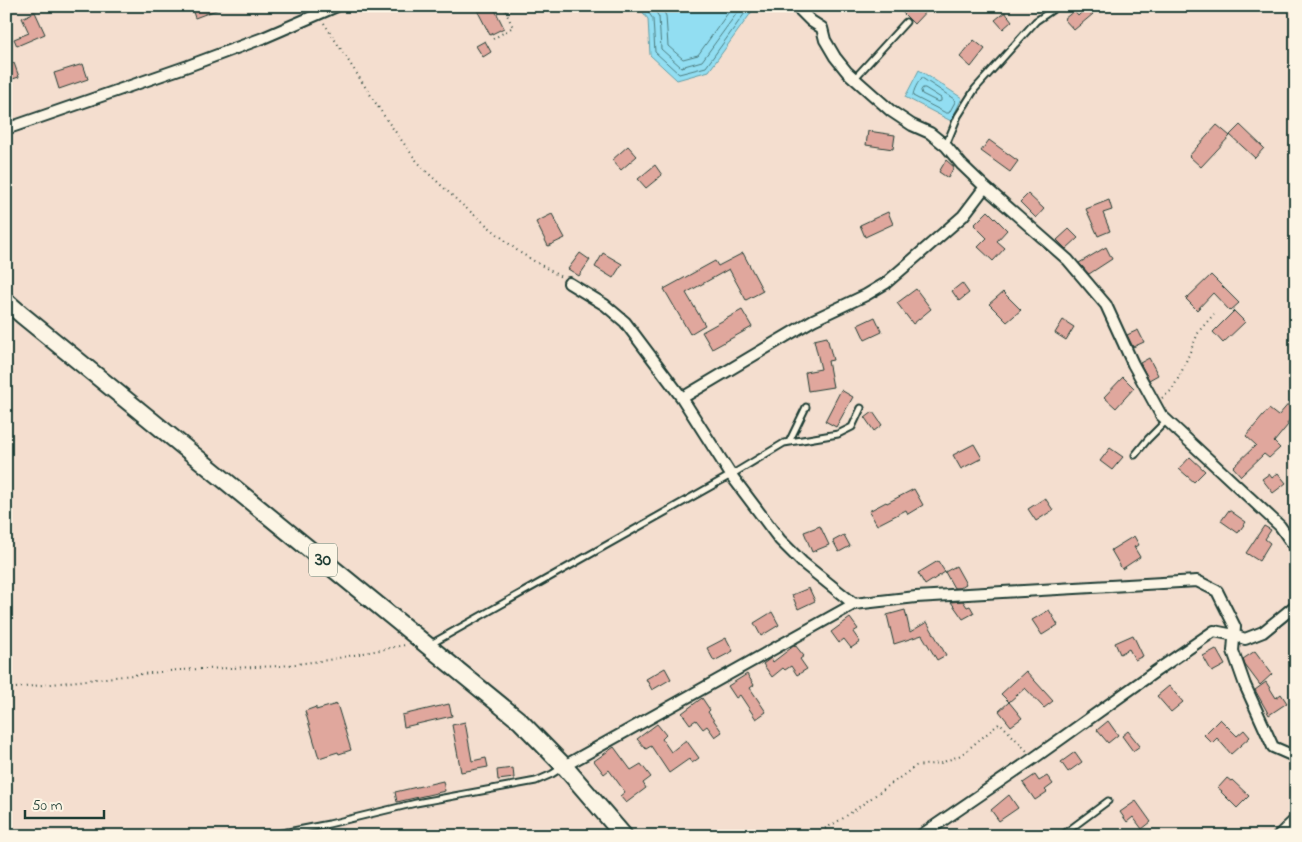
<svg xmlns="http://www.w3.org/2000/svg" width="1302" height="842" viewBox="0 0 1302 842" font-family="'Indie Flower',sans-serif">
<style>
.water{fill:#92def2;stroke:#649ea6}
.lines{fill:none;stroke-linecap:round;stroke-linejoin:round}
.shore{stroke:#4d7d80;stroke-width:1}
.stream{stroke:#649ea6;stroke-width:3}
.building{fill:#e0a79d;stroke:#1f3d34}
.lane-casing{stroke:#1f3d34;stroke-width:9}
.street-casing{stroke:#1f3d34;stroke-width:14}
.primary-casing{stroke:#1f3d34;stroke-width:20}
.path{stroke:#1f3d34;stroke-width:2;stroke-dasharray:1 4;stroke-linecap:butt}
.lane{stroke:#fcf5e5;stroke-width:5}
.street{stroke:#fcf5e5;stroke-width:10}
.primary{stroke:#fcf5e5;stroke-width:16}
.labels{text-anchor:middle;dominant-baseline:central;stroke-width:5;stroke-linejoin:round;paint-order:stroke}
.shield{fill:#fcf5e5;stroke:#617469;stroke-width:1}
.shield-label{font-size:19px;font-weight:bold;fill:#1f3d34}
</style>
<rect width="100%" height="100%" fill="#f4decf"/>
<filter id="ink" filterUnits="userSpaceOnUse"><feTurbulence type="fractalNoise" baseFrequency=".02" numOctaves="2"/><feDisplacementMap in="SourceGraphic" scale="10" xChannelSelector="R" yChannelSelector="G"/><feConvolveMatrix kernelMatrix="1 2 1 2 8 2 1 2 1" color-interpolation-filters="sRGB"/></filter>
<g filter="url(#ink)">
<path class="water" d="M638,6H756L709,71L677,80L650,55L648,19Z
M919,70L962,98L951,121L905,97Z"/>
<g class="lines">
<path class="shore" d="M644,6L653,19L655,52L679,74L706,67L750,6
M652,6L659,17L661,49L681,67L702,61L742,6
M661,6L666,16L668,46L683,59L698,55L733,6
M922,78L954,99L955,102L949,113H946L913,96C913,91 918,81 922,78Z
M923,88H925L941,98V101L938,102L922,94L921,91Z"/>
<path class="stream" d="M813,6L816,9"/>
</g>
<path class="building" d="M191,6H224V7L195,18Z
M484,6H493L504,28L490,35L477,10Z
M906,6H931L914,24L901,11Z
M1087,7L1093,14L1074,30L1064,19L1074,11L1078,16Z
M35,12L45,34L17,46L14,39L29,33L22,18Z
M1005,12L1012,21L1003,29L995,20Z
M974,40L985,49L971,67L960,57Z
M485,41L491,52L483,57L476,46Z
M14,63L19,77L6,81V65Z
M83,64L88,79L59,89L54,73Z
M1217,125L1230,136L1201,167L1189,156Z
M1240,125L1264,148L1255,158L1230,135Z
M868,131L895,135L893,149L866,145Z
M989,140L1018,161L1010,172L981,151Z
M628,146L637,156L621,170L612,160Z
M946,160L954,167L948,178L939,172Z
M655,165L662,175L646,188L638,179Z
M1028,194L1044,209L1036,218L1020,202Z
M1109,200L1112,210L1103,213L1110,231L1098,236L1086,209Z
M988,211L1007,230L997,241L1005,248L993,261L978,247L987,238L974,225Z
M888,212L893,224L865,237L860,225Z
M552,214L565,238L548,246L536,222Z
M1069,229L1078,238L1066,249L1057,240Z
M1106,247L1112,259L1089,274L1079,263Z
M580,253L590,260L579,276L568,269Z
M603,253L622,264L613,278L595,267Z
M743,253L763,291L746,300L729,269L686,293L705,325L690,334L664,289L715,261L718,266Z
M1211,275L1239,303L1230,311L1213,293L1197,310L1186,299Z
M962,283L969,293L959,301L952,291Z
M916,289L931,309L913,324L897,303Z
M1003,292L1021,310L1007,322L989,304Z
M742,310L752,327L712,349L702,332Z
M1234,311L1245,322L1223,343L1213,332Z
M875,317L882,332L865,340L858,325Z
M1063,320L1074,327L1066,340L1055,333Z
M1138,330L1144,342L1133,347L1127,335Z
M827,337L833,360L828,361L833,387L808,391L805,372L821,369L814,340Z
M1149,358L1158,375L1149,380L1140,363Z
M1123,377L1134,388L1116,408L1104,397Z
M841,390L853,397L836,427L825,421Z
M1291,401L1296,405V413L1287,423L1288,425L1274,442L1280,448L1269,458L1264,454L1241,476L1233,467L1256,445L1246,436L1269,409L1278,416Z
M873,412L882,425L874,431L865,418Z
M974,444L982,458L961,469L953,455Z
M1110,448L1123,457L1112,470L1100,461Z
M1190,457L1205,471L1194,482L1179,469Z
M1278,473L1286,483L1273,493L1262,479L1269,474L1272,478Z
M914,489L923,505L908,514L906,510L877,525L869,511L886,502L887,503Z
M1045,498L1053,510L1036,521L1028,509Z
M1229,510L1246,522L1238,533L1221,521Z
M820,526L829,545L812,552L804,532Z
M1264,526L1271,530L1265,539L1270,543L1259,561L1246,553Z
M844,535L850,546L839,552L833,541Z
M1134,536L1139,545L1134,547L1140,557L1122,569L1111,550Z
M938,561L945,572L925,585L918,573Z
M956,566L966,584L959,588H954L945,572Z
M809,588L815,601L798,609L792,595Z
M963,601L967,607L970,606L974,613L963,619L951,602Z
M905,610L910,632L927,622L946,655L937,660L922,635L894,644L887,615Z
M1049,610L1058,625L1042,635L1032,620Z
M772,612L779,625L761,636L754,623Z
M850,618L858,629L853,632L860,642L851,648L844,639L839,643L831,632Z
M1133,635L1143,656L1135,660L1129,649L1120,654L1115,643Z
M726,638L733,651L714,661L707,648Z
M795,645L804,656L800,659L807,669L797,675L791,666L785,670L783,668L772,677L763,664L771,658L773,662Z
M1216,649L1225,665L1212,672L1203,656Z
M1255,651L1272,674L1260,685L1245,665L1243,659Z
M665,668L671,679L652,690L646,679Z
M1026,671L1053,701L1044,708L1025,688L1009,702L1001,694Z
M747,674L754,685L750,688L766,712L756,719L740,695L736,698L728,686Z
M1266,682L1276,698L1281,694L1287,703L1269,715L1255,690Z
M1169,686L1183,702L1171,712L1157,696Z
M702,698L710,710L708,712L722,732L715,737L707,726L703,729L696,720L690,724L682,713Z
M1009,702L1022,718L1011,726L999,711Z
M337,704L351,750L339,754L338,752L319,758L305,711L316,707V710Z
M449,704L452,716L404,727L402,715Z
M1220,719L1237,736L1244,730L1250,737L1231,754L1217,738L1212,743L1204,735Z
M1108,721L1118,735L1108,743L1097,730Z
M465,722L472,761L486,758L488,767L461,772L452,725Z
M657,724L666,735L662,739L671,752L686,740L699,758L692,763L689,759L669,773L651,746L646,749L637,739Z
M1128,731L1140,746L1133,751L1122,736Z
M614,747L631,770L641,764L651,777L643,783L646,788L626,803L620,796L625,792L609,770L604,774L594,761Z
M1075,752L1082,762L1068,772L1061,762Z
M513,768L514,778L498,780L497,770Z
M1035,775L1039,781L1047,776L1053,784L1045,790L1047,792L1035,800L1023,783Z
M1227,778L1231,781L1232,780L1249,796L1237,808L1221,792L1222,791L1218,788Z
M443,781L445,791L397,802L395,792Z
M1009,795L1018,808L999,821L991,810Z
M1136,801L1151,822L1142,829L1133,817L1127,822L1120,812Z"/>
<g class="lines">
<g class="lane-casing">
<path id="lane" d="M854,79L906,22
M946,145L958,116L975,89L1036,21L1058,6
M789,442L806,407
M1135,455L1148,439L1166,421
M431,644L731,475L784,443L838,434L852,427L861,408
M267,836L329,824L416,803L536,781L552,774L563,767
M1061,836L1108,801"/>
</g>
<g class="street-casing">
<path id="street" d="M796,6L811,21L822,28L825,40L835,57L847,72L891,111L912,125L930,133L946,146L962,165L985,187L1068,260L1106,305L1133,364L1161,415L1280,526L1296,549
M6,129L188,66L263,38L337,6
M569,283L605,305L625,322L682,398L731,475L780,540L803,563L854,604
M682,398L813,320L866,295L886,283L963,216L985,187
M564,766L854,604L916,597L1197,581L1217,591L1235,627L1233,651L1245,685L1273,747L1296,757
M920,836L1034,758L1156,671L1214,631L1234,635L1245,639L1263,632L1296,605
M1278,836L1296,819"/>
</g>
<g class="primary-casing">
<path id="primary" d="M6,301L22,315L520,721L564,766L624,836"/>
</g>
<path class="path" d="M324,23L386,119L416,160L427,172L460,203L519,252L561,277
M493,39L513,27L503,6
M1162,398L1172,390L1181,373L1199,331L1214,314
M6,689L178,670L281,666L328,660L405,645L406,644
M812,836L842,819L916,766L941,763L961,755L1000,723L1027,751"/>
<use href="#lane" class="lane"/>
<use href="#street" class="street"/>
<use href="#primary" class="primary"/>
</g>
</g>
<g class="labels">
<rect class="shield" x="309" y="543.5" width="28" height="33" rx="4"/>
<g class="shield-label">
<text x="323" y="560">30</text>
</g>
</g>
<rect width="1302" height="842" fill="none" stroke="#fcf5e5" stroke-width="25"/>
<rect x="12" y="12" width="1277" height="817" fill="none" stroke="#1f3d34" stroke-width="2" filter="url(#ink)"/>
<path d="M25 810v8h79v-8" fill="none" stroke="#1f3d34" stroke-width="2.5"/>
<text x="32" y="810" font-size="15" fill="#1f3d34" stroke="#fcf5e5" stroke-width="4" paint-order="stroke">50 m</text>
</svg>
